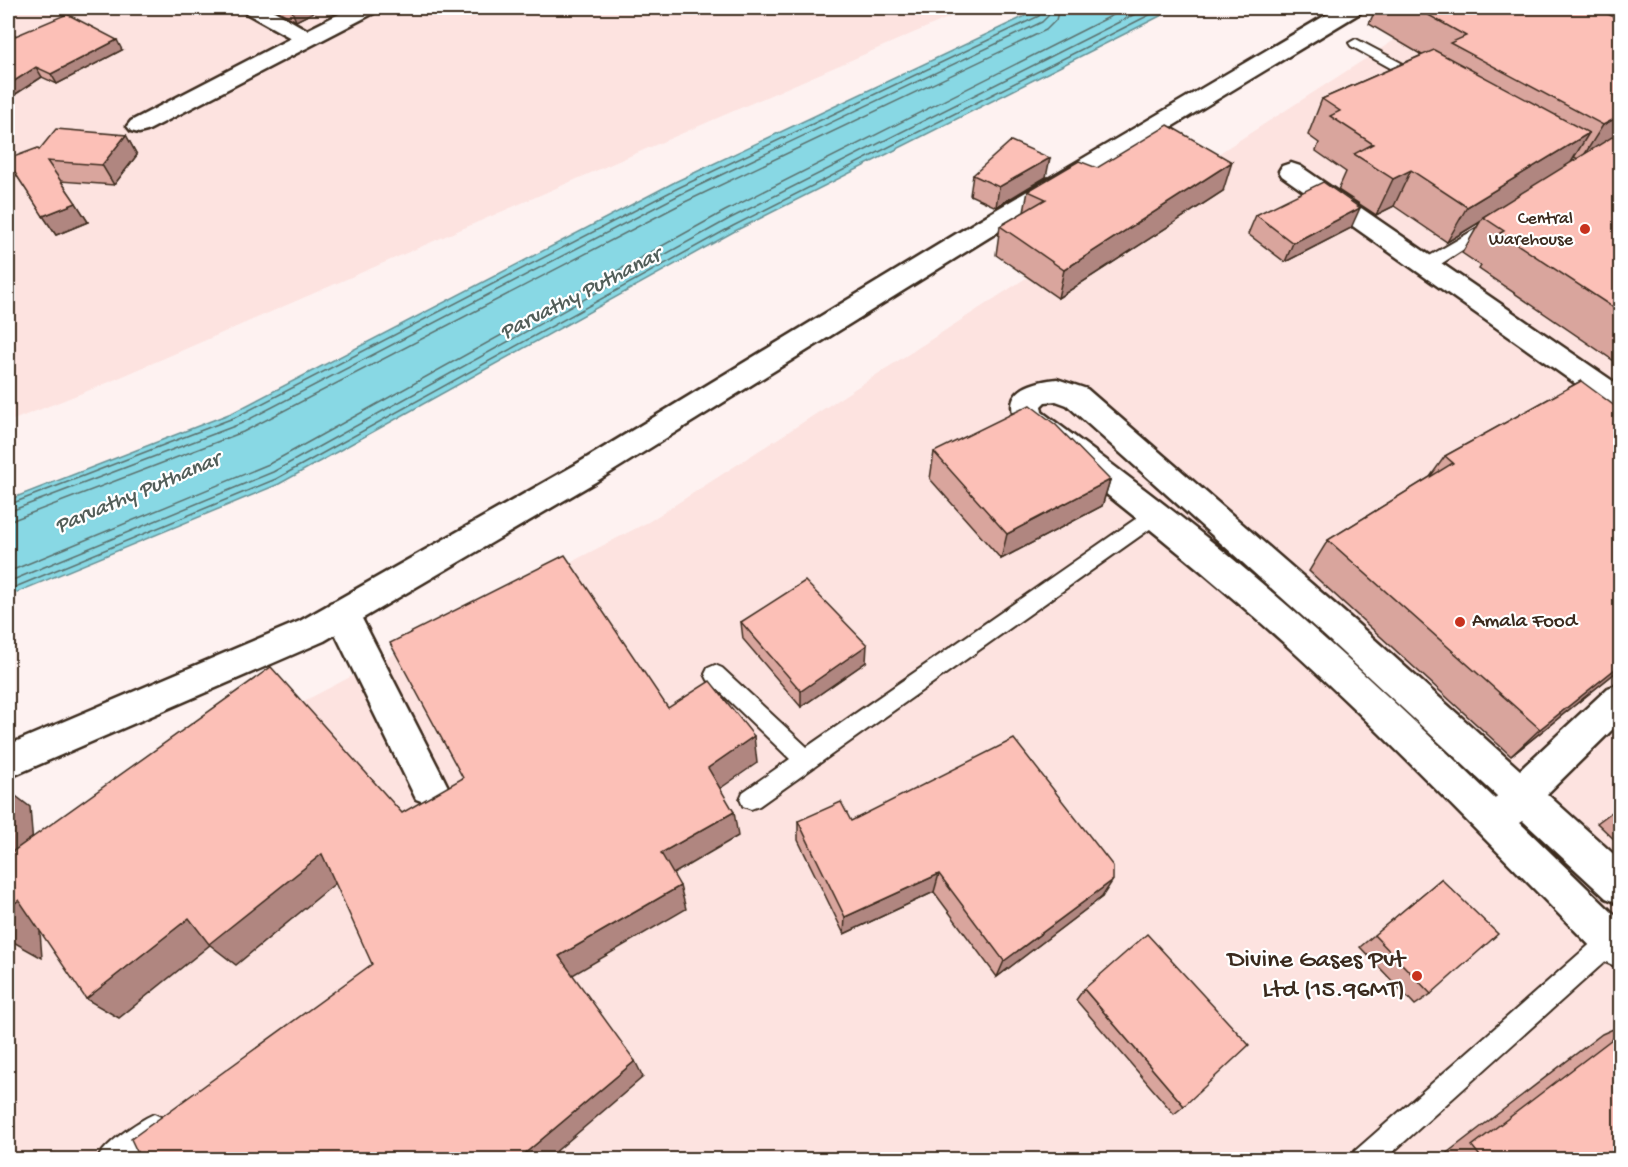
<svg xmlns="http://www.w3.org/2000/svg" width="1628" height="1167" viewBox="0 0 1628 1167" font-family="'Gochi Hand',sans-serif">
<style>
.built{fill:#fde3e0}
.water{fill:#88d8e4;stroke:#699295;stroke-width:1.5}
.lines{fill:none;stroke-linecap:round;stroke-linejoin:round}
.shore{stroke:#5a706d;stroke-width:1.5}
.lane-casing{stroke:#3b2a1e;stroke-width:4}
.street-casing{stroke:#3b2a1e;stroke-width:5}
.secondary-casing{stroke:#3b2a1e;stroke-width:5}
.lane{fill:#fff;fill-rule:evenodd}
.street{fill:#fff;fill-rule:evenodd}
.secondary{fill:#fff;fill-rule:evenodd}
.wall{fill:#d9a59d;stroke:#3b2a1e;stroke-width:1.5;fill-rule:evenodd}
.shaded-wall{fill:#b08680;stroke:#3b2a1e;stroke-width:1.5}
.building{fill:#fcc0b7;stroke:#3b2a1e;stroke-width:1.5}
.poi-dot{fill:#c8321e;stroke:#fff;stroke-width:2}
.labels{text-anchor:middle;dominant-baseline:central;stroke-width:4.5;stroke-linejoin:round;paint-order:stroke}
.far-poi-label{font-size:18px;fill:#3b2a1e;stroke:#fff;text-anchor:end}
.poi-label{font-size:21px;fill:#3b2a1e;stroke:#fff;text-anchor:start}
.water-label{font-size:22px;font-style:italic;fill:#525e59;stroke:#fff}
.near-poi-label{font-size:26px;fill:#3b2a1e;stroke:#fff;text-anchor:end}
</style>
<rect width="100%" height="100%" fill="#fef2f1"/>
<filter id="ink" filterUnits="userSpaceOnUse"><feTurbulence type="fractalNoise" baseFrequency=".0167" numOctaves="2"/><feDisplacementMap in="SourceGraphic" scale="12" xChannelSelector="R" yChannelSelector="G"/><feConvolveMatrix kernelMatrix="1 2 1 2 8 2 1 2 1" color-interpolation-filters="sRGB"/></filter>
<g filter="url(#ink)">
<path class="built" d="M8,8H971L100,386L8,422Z
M1444,8H1620V1159H8V855L650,521Z"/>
<path class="water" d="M1042,8H1176L735,231L279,484L8,596V500L234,412L675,182Z"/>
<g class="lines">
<path class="shore" d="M8,505L236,417L678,188L1039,16L1042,8
M8,512L240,424L681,194L1042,22L1048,16L1050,8
M8,522L243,432L685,202L1046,30L1056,20L1059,8
M8,572L269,464L725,211L1127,8
M8,582L273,472L729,219L1147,8
M8,590L276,479L733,226L1163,8"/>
<g class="lane-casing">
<path id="lane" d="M1356,39L1424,75L1426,78L1419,82L1414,81L1351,46L1349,43Z
M1493,219L1498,221L1501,224L1498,227L1433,269H1421L1419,265L1421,261Z
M1157,507L1164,509L1166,514L1164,519L759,806L751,809L743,806L740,799L743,792L790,759L708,680L705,674L708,668L715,665L722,668L807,747L1150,509Z
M1612,928L1620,932V948L1384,1160H1351L1355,1151L1604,932Z
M154,1114L163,1118L167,1127L163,1136L132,1160H97C104,1144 138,1121 154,1114Z"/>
</g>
<g class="street-casing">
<path id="street" d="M244,8H269L307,30L351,8H377L374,13L147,131L139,133L131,131L127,126L131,121L291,38L246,13Z
M1291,163L1300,166L1620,386V411L1610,408L1282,176L1279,171L1282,166Z
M1057,379L1087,389L1353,620L1520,770L1608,688L1620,684V722L1547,794L1620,860V904L1606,898L1523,821L1520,823L1620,920V968L1606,962C1500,855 1396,745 1284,643C1198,566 1109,495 1018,425C999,391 1030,382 1057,379ZM1056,401L1067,405L1329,640L1497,796L1495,799C1410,716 1324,635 1233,559C1171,508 1106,460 1042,412L1041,406L1045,402Z
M342,599L354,603L442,775L448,787L442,799L429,804L416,799L325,613L330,603Z"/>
</g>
<g class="secondary-casing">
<path id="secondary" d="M1338,8H1363L1360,13L1017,220L597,481L324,641L8,778V745L300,621L575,465L999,208Z"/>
</g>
<use href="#lane" class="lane"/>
<use href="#street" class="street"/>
<use href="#secondary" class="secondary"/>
</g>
<path class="wall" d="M273,8H322L296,21Z
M1376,8H1620V365L1479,269L1481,266L1462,253L1480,222L1447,242L1394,206L1376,215L1338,190L1346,172L1316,151L1319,143L1308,135L1322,99L1422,55L1369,24ZM1574,157L1578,159L1570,163Z
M8,39L122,50L57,84L42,77L8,99Z
M126,135L137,155L114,185L61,181L88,222L56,235L8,162L39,150Z
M1097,168L1223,191L1058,298L996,255L1000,226L1024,212L1028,191Z
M973,175L1046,177L996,207L970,195Z
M1256,215L1351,228L1285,262L1248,234Z
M1581,381L1620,669L1511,756L1309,571L1328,540L1430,477L1445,456Z
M934,452L1110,480L1102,506L1001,559L930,479Z
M741,622L866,662L801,707L743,639Z
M1620,806V845L1597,823Z
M798,821H851L1102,897L997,977L934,892L844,934L798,840Z
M1441,879L1431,994L1415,1005L1360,947Z
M1084,989L1184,1106L1174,1114L1076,1000Z
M1620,1026V1160L1439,1159L1602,1034Z"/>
<path class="shaded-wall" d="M299,8H322L296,21L292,11Z
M117,40L122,50L57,84L51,74Z
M36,67L42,77L8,99V85Z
M1620,116V140L1581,160L1603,125Z
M1589,133L1567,169L1483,217L1480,222L1447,242L1467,207Z
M126,135L137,155L114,185L102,165Z
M1050,158L1046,177L996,207L999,187Z
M1232,162L1223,191L1058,298L1064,270Z
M1411,170L1394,206L1376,215L1393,179Z
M76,203L88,222L56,235L43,216Z
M1360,208L1351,228L1285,262L1293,243Z
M1110,480L1102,506L1001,559L1007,534Z
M867,645L866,662L801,707V691Z
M1620,665V669L1511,756L1540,729Z
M754,736L757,763L712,794L708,768Z
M8,790L30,807L36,883L8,865Z
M734,812L738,836L668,877L661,853Z
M322,854L343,877L236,965L210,945L119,1018L86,999L189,918Z
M939,874L934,892L844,934L845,917Z
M1113,880L1102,897L997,977L1004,961Z
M680,886L686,909L571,976L559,956Z
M19,900L54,922L40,932L42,958L8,939V908Z
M635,1061L643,1077L546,1160H517Z"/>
<path class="building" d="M286,8H299L292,11Z
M1416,8H1596L1620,20V116L1603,125L1450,43L1466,36Z
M67,14L117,40L51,74L36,67L8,85V39Z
M1434,50L1589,133L1467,207L1411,170L1393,179L1354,154L1373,144L1330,116L1340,111L1322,99Z
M1168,125L1232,162L1064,270L1000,226L1046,199L1028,191L1079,161L1097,168Z
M56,129L126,135L102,165L47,161L76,203L43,216L8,162V159L38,148L39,150Z
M1620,132V312L1500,233L1504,231L1483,217Z
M1011,141L1050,158L999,187L973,175Z
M1323,182L1360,208L1293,243L1256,215Z
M1581,381L1620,410V665L1540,729L1328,540L1453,463L1445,456Z
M1030,405L1056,425L1110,480L1007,534L934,452Z
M565,555L668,708L710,681L754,736L708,768L734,812L661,853L680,886L559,956L635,1061L517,1160H141L131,1139L372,964L322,854L209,944L189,918L86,999L19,900L8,908V855L271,667L402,813L463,778L390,643Z
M805,581L867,645L801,691L741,622Z
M1014,739L1113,866V880L1004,961L939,874L845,917L798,821L841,802L851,821Z
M1441,879L1498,934L1431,994L1374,935Z
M1147,934L1249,1045L1184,1106L1084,989Z
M1620,1033V1160H1483L1472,1146Z"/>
</g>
<g class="poi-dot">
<circle cx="1585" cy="229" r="6"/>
<circle cx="1460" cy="622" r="6"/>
<circle cx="1417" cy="976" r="6"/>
</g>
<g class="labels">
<g class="far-poi-label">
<text x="1573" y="219">Central<tspan x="1573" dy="21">Warehouse</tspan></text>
</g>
<g class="poi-label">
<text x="1472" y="622">Amala Food</text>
</g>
<g class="water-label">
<text transform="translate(581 295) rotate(-27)">Parvathy Puthanar</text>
<text transform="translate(138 494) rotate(-23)">Parvathy Puthanar</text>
</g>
<g class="near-poi-label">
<text x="1405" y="961">Divine Gases Pvt<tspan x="1405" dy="30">Ltd (15.96MT)</tspan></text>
</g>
</g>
<rect width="1628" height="1167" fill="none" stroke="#fff" stroke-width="30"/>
<rect x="15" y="15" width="1598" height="1137" fill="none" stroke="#3b2a1e" stroke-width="2" filter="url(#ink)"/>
</svg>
